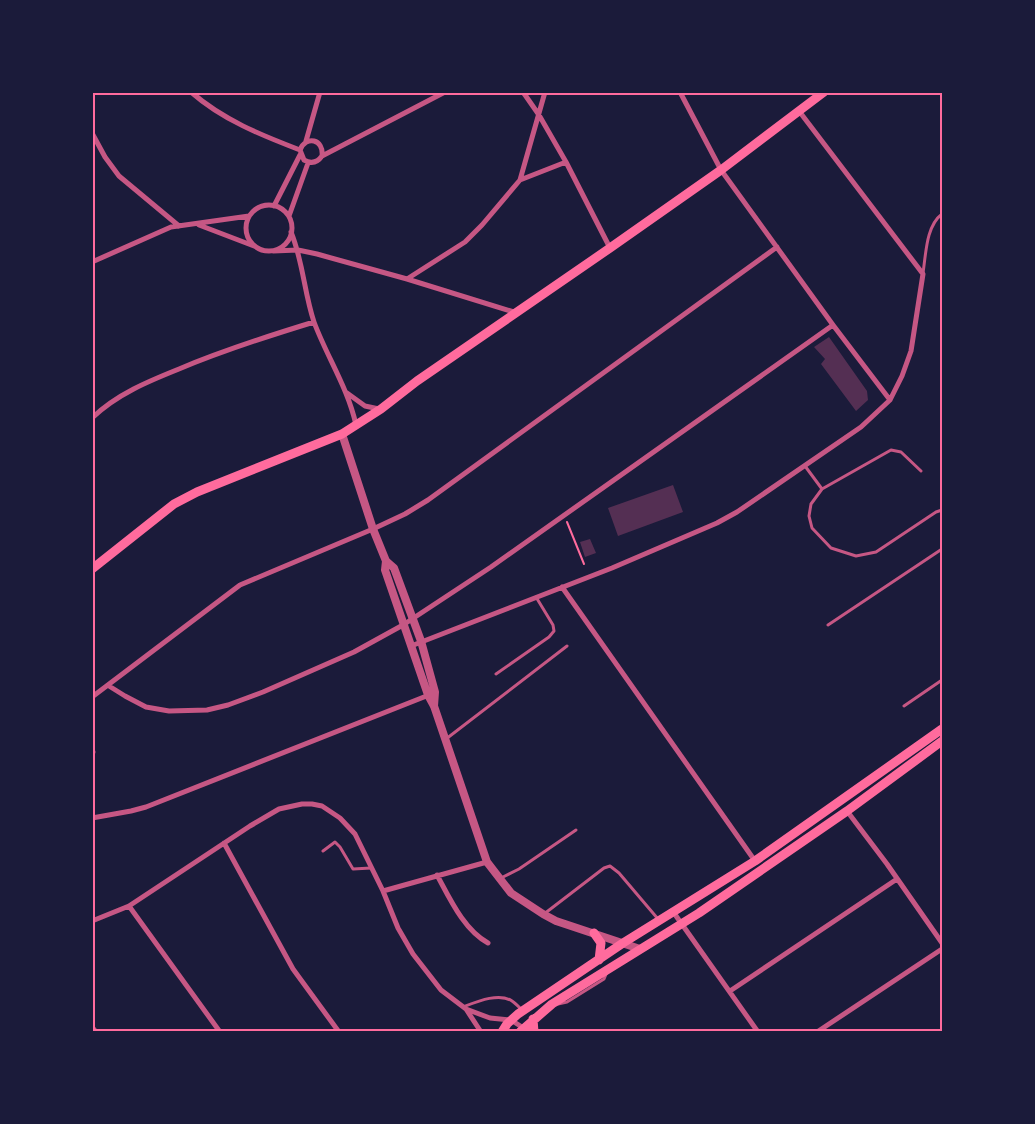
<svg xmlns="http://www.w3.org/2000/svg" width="1035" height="1124" viewBox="0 0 1035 1124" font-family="'Sofia Sans Condensed',sans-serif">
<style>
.building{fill:#542f53}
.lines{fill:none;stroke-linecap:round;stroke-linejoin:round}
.path{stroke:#ff6b9d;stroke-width:2}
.service{stroke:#c65784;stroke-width:3}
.minor{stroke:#c65784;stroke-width:5}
.tertiary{stroke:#c65784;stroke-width:8}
.secondary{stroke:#ff6b9d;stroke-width:9}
.neatline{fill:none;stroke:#ff6b9d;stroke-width:2}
</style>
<rect width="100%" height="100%" fill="#1b1b3a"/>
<path class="building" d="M829,337L867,391L868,400L856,411L821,364L825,359L814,347Z
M673,485L683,512L618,536L608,508Z
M590,539L596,553L585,557L580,542Z"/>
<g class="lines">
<path class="path" d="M567,522L584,564"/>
<path class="service" d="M923,273C926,254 926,226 942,214
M805,466L822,489
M921,471L901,452L891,450L822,489L811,504L809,516L812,528L831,548L856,556L876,552L936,512L942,510
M828,625L942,549
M496,674L549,637L554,631L553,625L536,597
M904,706L942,680
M446,739L567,646
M323,851L335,842L340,847L353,869L371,868
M501,878L519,869L576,830
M544,914L604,868L610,866L619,873L658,919
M558,1004L567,1002L604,979L607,972
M463,1007C476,1002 499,992 512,1001C515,1003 518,1006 521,1009"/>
<path class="minor" d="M191,92C223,120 261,135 300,150
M523,92L539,115L566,162L610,248
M680,92L721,170L833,325L890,400
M92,133L105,157L119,176L179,226
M306,141L320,92
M322,156C324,139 306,135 300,150L304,160C311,164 317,163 322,156L445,92
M520,180L566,162
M246 228a23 23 0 1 1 46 0a23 23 0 1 1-46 0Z
M274,206L300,155
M289,216L308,163
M199,225L254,246
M291,232C303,261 304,292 314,322C327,357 348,388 356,425
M273,251L298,250L317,254L407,279L517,313
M92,262L171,227L249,216
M407,279L465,242L482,225L520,180L545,92
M347,393L365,406L379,409
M92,418C117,394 149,381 179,369C224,350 268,336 314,322
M562,587L755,861
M411,646L612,568L717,523L737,512L861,427L890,400L902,376L911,351L923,274L799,111
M109,686L125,696L146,707L169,711L207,710L228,705L263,692L354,652L403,625L491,567L833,325
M92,697L240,585L373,529L405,514L428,500L777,247
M92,752H93
M847,811L887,864L942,943
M92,818L131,811L146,807L429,695
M224,843L293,969L339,1032
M437,875C450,899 464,930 488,943
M383,891L487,862
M129,906L220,1032
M674,913L758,1032
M92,921L129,906L250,826L279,809L302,804H312L322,806L340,818L355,834L383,891L398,928L413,954L441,990L466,1009L481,1032
M730,991L897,879
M466,1009L490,1018L511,1020L525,1029
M92,1027L96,1032
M817,1032L942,949"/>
<path class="tertiary" d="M342,434L373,529L386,561L394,568L421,641L435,692L434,706
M386,561L385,570L428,695L434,706L487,862L511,893L543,914L556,921L640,949"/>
<path class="secondary" d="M92,569L174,504L197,492L342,434L381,409L417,381L610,248L721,170L824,92
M594,933L601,943L599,960
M533,1019L534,1032
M502,1032L507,1024L518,1014L623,943L755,861L942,729
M520,1032L552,1004L699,913L847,811L942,741"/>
</g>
<rect width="1035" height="1124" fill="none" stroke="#1b1b3a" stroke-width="188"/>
<rect x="94" y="94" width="847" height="936" class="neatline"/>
</svg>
